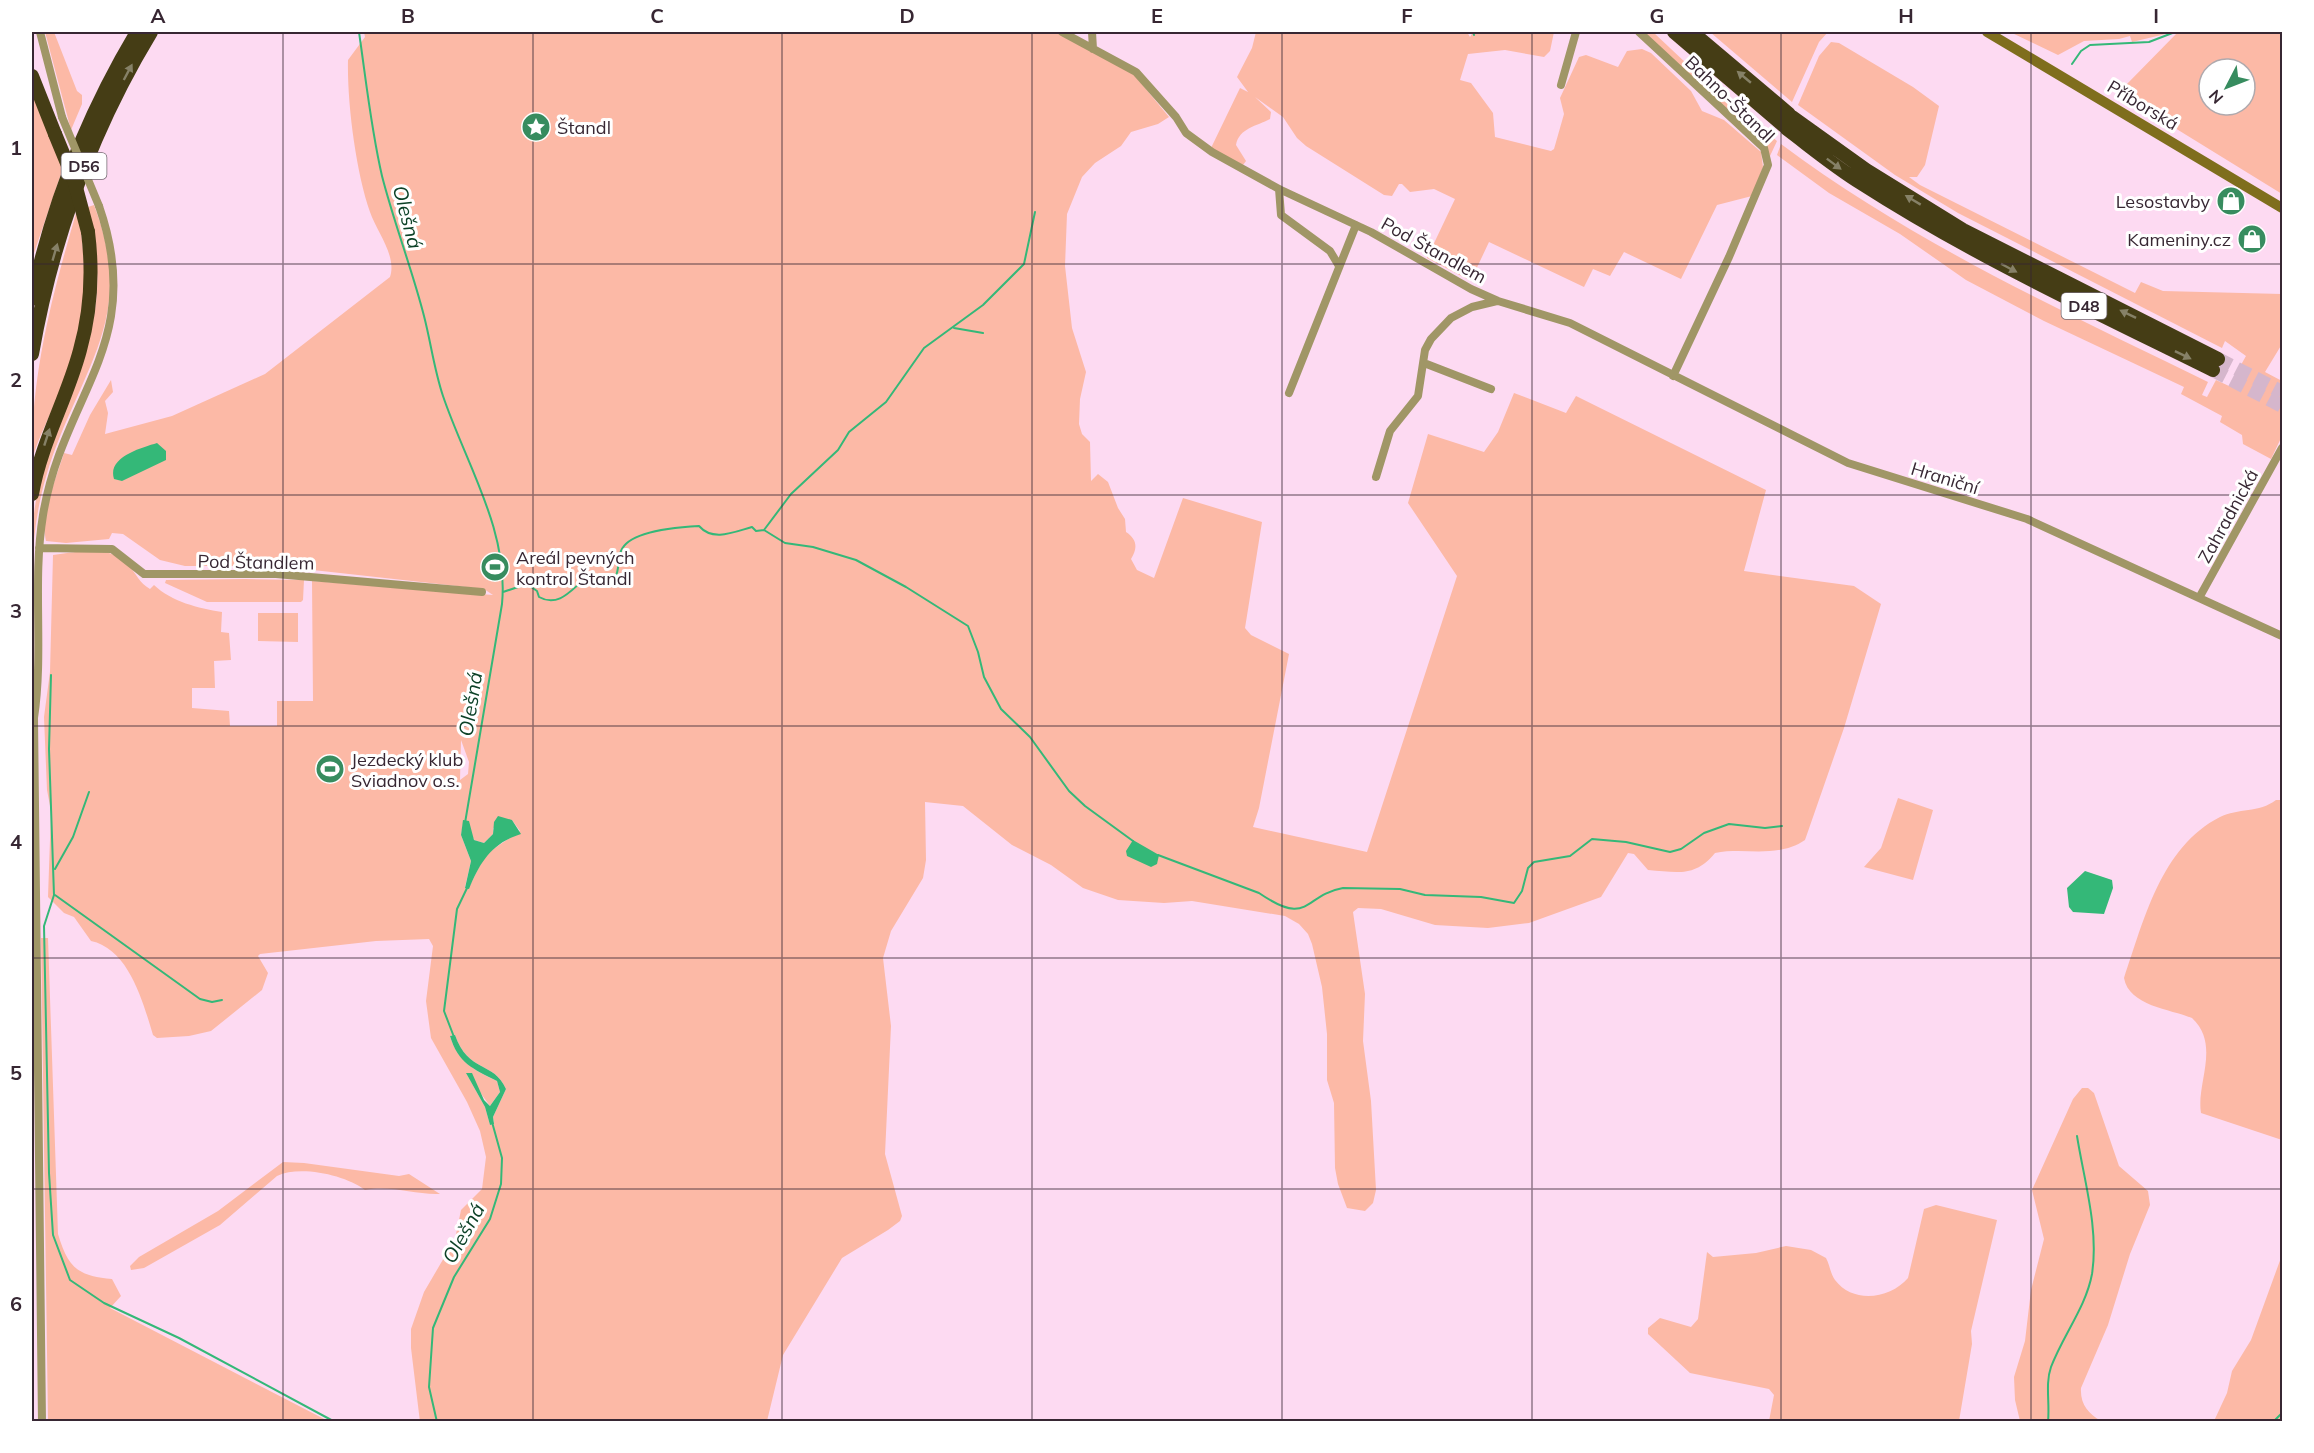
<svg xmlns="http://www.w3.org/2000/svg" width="2314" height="1453" viewBox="0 0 2314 1453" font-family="Mulish,sans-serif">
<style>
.green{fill:#fcb9a6;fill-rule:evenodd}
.water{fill:#34b878}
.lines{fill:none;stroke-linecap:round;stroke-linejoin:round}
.stream{stroke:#34b878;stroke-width:2}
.highway-tunnel{stroke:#d5b6cc;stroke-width:14;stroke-dasharray:14 7;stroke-linecap:butt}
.street{stroke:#a09666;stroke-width:8}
.secondary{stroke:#7f6e1d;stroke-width:10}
.highway{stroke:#453d15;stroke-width:14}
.street-bridge{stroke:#a09666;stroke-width:8}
.highway-bridge{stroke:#453d15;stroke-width:14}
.oneway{fill:#868167}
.grid{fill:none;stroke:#372733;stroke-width:1.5;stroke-opacity:0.55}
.labels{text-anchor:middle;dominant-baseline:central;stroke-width:6;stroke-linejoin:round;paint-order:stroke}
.shield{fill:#fff;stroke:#736870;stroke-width:1.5}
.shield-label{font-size:16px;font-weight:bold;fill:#372733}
.street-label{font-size:18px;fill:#372733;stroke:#fff}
.poi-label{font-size:18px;fill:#372733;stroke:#fff;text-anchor:start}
.water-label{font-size:20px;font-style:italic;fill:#0d4228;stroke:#fff}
.neatline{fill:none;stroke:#372733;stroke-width:2}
.grid-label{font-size:20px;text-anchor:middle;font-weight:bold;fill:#372733}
</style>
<rect width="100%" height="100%" fill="#fddaf2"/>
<path class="green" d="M45,32H54L77,91L82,95V104L71,130Z
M364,32H1055L1131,71L1169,117L1158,124L1131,132L1121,146L1095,163L1082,177L1067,214L1065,266L1072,328L1086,372L1080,399L1079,424L1082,434L1090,442L1091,481L1098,474L1108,482L1118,508L1125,519L1126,532C1137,539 1138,548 1131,559L1137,570L1154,578L1183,498L1262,522L1245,628L1251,635L1289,654L1259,808L1253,827L1367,852L1457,576L1408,503L1428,434L1484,452L1498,432L1514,393L1566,413L1576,396L1766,490L1744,571L1854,586L1881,604L1844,728L1805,840C1777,859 1745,847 1715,853C1695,878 1676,872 1648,870L1634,854L1628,853L1601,897L1529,923L1488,928L1435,925L1381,909L1358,908L1353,912L1365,994L1363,1041L1371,1101L1376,1190L1373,1203L1365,1211L1347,1208L1338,1184L1335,1168L1334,1103L1327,1080V1034L1322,987L1312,944L1308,934L1299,924L1285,916L1192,901L1164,903L1118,900L1083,888L1051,865L1012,845L963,806L925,802L926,860L923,878L891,931L883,958L891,1026L885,1154L902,1216L900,1221L888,1230L842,1258L783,1355L767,1421L420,1422L411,1348V1329L424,1292L455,1239L461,1210L482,1189L486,1157L480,1131L467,1102L431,1038L426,1001L433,946L429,939L376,941L260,954L258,956L268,973L262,990L211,1031L189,1036L157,1038L153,1035C143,1002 129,949 91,941L74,917L64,913L48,897L51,811L47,790L44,717L50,672L53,555C83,552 105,543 128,565C137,574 139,583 150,589L154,585C172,602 198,608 222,612L221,632L229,633L231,660L214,661L215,688H192V708L229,711L230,726H277V701H313L312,581L493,595L484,589L277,566H185L160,560L123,534L112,533L109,539L66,543L46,541C40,514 56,479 64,453L72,455L90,415L111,380L113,392L105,401L108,413L105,434L172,416L265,374L390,277C397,256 377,232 370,212C356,172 347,103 348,60L365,37ZM461,740L469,762L468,774L460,780ZM512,820L520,831L492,850L482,861L468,889L465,887L471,861L461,835L463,824L469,828L474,840L484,843L493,834V828ZM455,1035C468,1073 494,1061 506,1089L493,1117L494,1124L490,1125L485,1107L466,1073L490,1106L500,1092L497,1081C475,1071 457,1061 450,1036Z
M1256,32H1467L1470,37L1473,32H1554L1550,51L1544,57L1505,50L1468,54L1460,80L1471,83L1493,113L1495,137L1551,151L1554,149L1564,114L1560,98L1579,57L1586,55L1618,67L1627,51L1642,49L1651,53L1691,91L1702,111L1724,120L1761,152L1763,167L1752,196L1717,205L1681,279L1624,252L1610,276L1593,269L1584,287L1489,242L1473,276L1467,279L1427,258L1455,199L1434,189L1410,192L1402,184H1399L1392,196L1384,195L1306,146L1297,138L1283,117L1255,97L1271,112L1270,119C1257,126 1239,128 1236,145L1246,161L1243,165L1211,148L1240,88L1248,92L1237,77L1252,48Z
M1642,32H1653L1704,80L1777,141L1770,156L1765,146Z
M1710,32H1828L1819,42L1792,102Z
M2010,32H2174L2132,42L2130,36L2119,39L2084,41L2058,55Z
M2178,32H2282V194L2123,96L2125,86ZM2209,69H2245V105H2209Z
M1831,42L1839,43L1913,87L1939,106L1925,165L1917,177H1909L1920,185L2135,293L2141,282L2163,291L2282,294V344L2265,372L2282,381V436L2271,459L2243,444L2242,435L2220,422L2222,416L2181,394L2184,387L2044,321L1966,280L1900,234L1829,193L1777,155L1781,144C1912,242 2062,311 2208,382L2202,395L2207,397L2216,380L2229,386L2246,356L2225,341L2222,348L1958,213L1895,175L1798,105L1819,56Z
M32,93L63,168L32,259Z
M94,205C132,305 95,350 59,439C42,481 32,527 33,572C30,566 32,554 32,546C31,466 75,398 93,321C101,284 97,244 88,207Z
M77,210C90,271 85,329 62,387C52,411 40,434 32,459C31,373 53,292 77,210Z
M245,579L304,580L303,600L301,602H207L165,583L166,580Z
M258,613H298V642L258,641Z
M1898,798L1933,810L1913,880L1864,867L1881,848Z
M2276,800H2282V1140L2201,1113C2196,1083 2221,1045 2192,1018C2170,1009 2129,1006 2124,978C2144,920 2161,847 2220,817C2238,808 2259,813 2276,800Z
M41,938H48L58,1234C68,1268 78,1276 112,1279L121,1296L110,1308L328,1421H48Z
M2082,1088H2088L2094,1093L2119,1166L2148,1191L2150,1205L2130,1254L2108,1325L2081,1388C2080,1404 2088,1413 2101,1421H2020L2015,1400L2014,1377L2025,1341L2031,1290L2044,1239L2032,1190L2073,1099Z
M283,1162L304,1163L399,1176L409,1174L440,1194C414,1195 392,1185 365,1190C345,1175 300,1165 277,1176L220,1225L144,1268L131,1270L130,1266L139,1257L218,1211Z
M1936,1205L1997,1220L1971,1331L1972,1344L1959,1421H1769L1774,1395L1769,1389L1690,1373L1648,1334V1328L1660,1318L1691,1327L1698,1319L1707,1252L1713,1257L1756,1253L1786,1246L1811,1250L1826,1258C1830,1265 1830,1273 1835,1280C1853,1304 1890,1299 1908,1278L1924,1209Z
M2282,1255V1421H2214L2227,1393L2232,1371L2251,1340Z"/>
<path class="water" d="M157,443L166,451V460L122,481L114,479C107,457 141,448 157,443Z
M498,816L512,820L521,834C492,843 480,862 469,889L465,888L471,861L461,835L463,820L469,821L474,840L484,843L493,834L494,822Z
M1133,840L1159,855L1157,864L1151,867L1127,856L1126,851Z
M2085,871L2112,880L2113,888L2104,914L2073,912L2069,907L2067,888Z
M455,1035C468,1073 494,1061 506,1089L493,1117L494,1124L490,1125L485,1107L466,1073H472L484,1100L490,1106L500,1092L497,1081C473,1069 458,1063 450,1036Z"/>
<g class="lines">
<path class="stream" d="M359,32C366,80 371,129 382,176C394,223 412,269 424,316C431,343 434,369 443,396C466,464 509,530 502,604L465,823
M1473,32L1474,35
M2072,64L2081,51L2090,45L2149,42L2175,32
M954,328L983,333
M764,530L791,494L838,450L849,432L886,402L924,348L983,305L1024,264L1035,212
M503,592L527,584L537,591L539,597C562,610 576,582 591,575L607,580L615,578C620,569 617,560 621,551C629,530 680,527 699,526C713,542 734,532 752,527L756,531L764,530L785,543L813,547L856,560L906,587L968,626L978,652L984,677L1001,709L1030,737L1069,791L1085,806L1133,841
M51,675L49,749L54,895L44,926L49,1173L53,1235L70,1280L104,1303L179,1338L335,1422
M1158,855L1259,893C1310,928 1303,895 1343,888L1400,889L1425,895L1481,897L1514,903L1522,891L1528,868L1534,862L1570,856L1592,839L1626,842L1670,852L1681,849L1704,833L1729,824L1765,828L1782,826
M55,869L73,837L89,792
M55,895L200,999L212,1002L222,1000
M454,1037L444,1011L457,909L468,886
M437,1422L429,1387L433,1328L454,1277L490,1219L501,1184L502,1158L492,1122
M2048,1422C2050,1403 2045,1384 2051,1367C2063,1335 2086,1307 2092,1274C2099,1229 2084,1180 2077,1136
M2273,1422L2282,1413"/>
<path class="highway-tunnel" d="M2218,359L2282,392
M2213,370L2282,406"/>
<path class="street" d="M40,32L62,117
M1062,32L1136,72L1176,117L1186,133L1212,152L1279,189L1371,232L1471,289L1498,301L1570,323L1848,463L2027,519L2282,636
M1092,32L1093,49
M1639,32L1764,148L1768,165L1729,257L1673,376
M1561,85L1576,32
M1279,189L1281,215L1330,251L1339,266
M1424,363L1491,389
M1289,393L1356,225
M1376,477L1390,431L1418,396L1425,350L1431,339L1451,318L1472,307L1497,301
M39,548L112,549L144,574H276L482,592
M2199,598L2282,448
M42,1422L34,718C44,651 32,582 43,515C63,393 147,344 99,206"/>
<path class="secondary" d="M1987,32L2282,208"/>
<path class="highway" d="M1674,32L1784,126
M1692,32L1789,114
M32,76L55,134
M1792,117L1866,170L1963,230L2218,359
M1787,129C1811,147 1835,167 1861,183C1973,255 2094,311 2213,370
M32,299C52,205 88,114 137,32
M32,354C52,240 91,131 151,32
M32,494C41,443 67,399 80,350C91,311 93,272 88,232"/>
<path class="street-bridge" d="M62,117L99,206"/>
<path class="highway-bridge" d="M55,134L74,180L88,232"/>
</g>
<defs><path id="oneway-solid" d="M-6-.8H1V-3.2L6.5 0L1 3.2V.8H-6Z" transform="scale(1.5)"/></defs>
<g class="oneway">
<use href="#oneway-solid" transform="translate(128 72) rotate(-62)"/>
<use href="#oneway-solid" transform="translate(1744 77) rotate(-140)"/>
<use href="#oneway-solid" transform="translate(1834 164) rotate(37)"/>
<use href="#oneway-solid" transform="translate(1913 200) rotate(-149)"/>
<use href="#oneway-solid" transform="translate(55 252) rotate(-74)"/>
<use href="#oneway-solid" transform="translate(2009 268) rotate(28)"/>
<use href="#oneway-solid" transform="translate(2128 314) rotate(-154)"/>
<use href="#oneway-solid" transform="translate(2183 355) rotate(26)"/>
<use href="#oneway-solid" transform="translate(47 437) rotate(-72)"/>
</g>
<path class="grid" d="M283,32V1422M533,32V1422M782,32V1422M1032,32V1422M1282,32V1422M1532,32V1422M1781,32V1422M2031,32V1422M32,264H2282M32,495H2282M32,726H2282M32,958H2282M32,1189H2282"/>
<defs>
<g id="sight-disc" transform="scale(1.5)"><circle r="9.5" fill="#378c5f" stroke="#fff"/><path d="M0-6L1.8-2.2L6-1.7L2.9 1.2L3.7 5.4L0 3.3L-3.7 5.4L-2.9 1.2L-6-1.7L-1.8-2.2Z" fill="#fff"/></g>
<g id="shop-disc" transform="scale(1.5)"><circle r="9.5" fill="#378c5f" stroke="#fff"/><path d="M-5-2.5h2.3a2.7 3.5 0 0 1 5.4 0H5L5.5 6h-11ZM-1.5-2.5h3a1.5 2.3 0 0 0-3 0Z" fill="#fff"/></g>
<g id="stadium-disc" transform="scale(1.5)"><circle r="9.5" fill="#378c5f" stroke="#fff"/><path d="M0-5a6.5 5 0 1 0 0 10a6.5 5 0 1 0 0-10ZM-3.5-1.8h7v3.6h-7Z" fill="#fff"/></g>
</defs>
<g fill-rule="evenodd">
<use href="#sight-disc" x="536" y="127"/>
<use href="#shop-disc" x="2231" y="201"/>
<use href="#shop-disc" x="2252" y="239"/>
<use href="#stadium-disc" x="495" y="567"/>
<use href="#stadium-disc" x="330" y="769"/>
</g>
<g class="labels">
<g class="shield">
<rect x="61.5" y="153" width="45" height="26" rx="4.5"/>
<rect x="2061.5" y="293" width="45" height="26" rx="4.5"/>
</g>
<g class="shield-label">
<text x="84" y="166">D56</text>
<text x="2084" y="306">D48</text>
</g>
<g class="street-label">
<text transform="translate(1730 99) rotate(44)">Bahno-Štandl</text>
<text transform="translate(2143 105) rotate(31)">Příborská</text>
<text transform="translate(1434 250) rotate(29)">Pod Štandlem</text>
<text transform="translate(1945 478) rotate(17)">Hraniční</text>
<text transform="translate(2228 516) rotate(-61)">Zahradnická</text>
<text transform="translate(256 562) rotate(1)">Pod Štandlem</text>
</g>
<g class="poi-label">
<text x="557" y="127">Štandl</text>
<text x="2210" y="201" text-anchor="end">Lesostavby</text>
<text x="2231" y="239" text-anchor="end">Kameniny.cz</text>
<text x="516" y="557">Areál pevných<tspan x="516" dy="21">kontrol Štandl</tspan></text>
<text x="351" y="759">Jezdecký klub<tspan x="351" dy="21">Sviadnov o.s.</tspan></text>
</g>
<g class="water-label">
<text transform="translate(408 217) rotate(75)">Olešná</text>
<text transform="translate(470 704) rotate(-81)">Olešná</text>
<text transform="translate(463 1233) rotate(-61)">Olešná</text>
</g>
</g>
<rect width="2314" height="1453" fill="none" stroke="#ffffff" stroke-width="66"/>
<g transform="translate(2227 87) rotate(228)"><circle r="28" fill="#ffffff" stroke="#afa9ad" stroke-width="1.5"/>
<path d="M0-4.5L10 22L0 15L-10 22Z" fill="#378c5f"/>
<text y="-9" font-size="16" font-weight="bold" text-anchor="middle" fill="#372733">N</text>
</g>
<rect x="33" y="33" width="2248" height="1387" class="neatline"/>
<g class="grid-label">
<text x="158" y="23">A</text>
<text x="408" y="23">B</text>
<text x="657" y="23">C</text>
<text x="907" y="23">D</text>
<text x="1157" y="23">E</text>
<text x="1407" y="23">F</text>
<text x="1657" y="23">G</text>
<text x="1906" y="23">H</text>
<text x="2156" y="23">I</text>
<text x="16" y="155">1</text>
<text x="16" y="387">2</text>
<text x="16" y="618">3</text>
<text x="16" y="849">4</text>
<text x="16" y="1080">5</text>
<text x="16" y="1311">6</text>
</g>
</svg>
